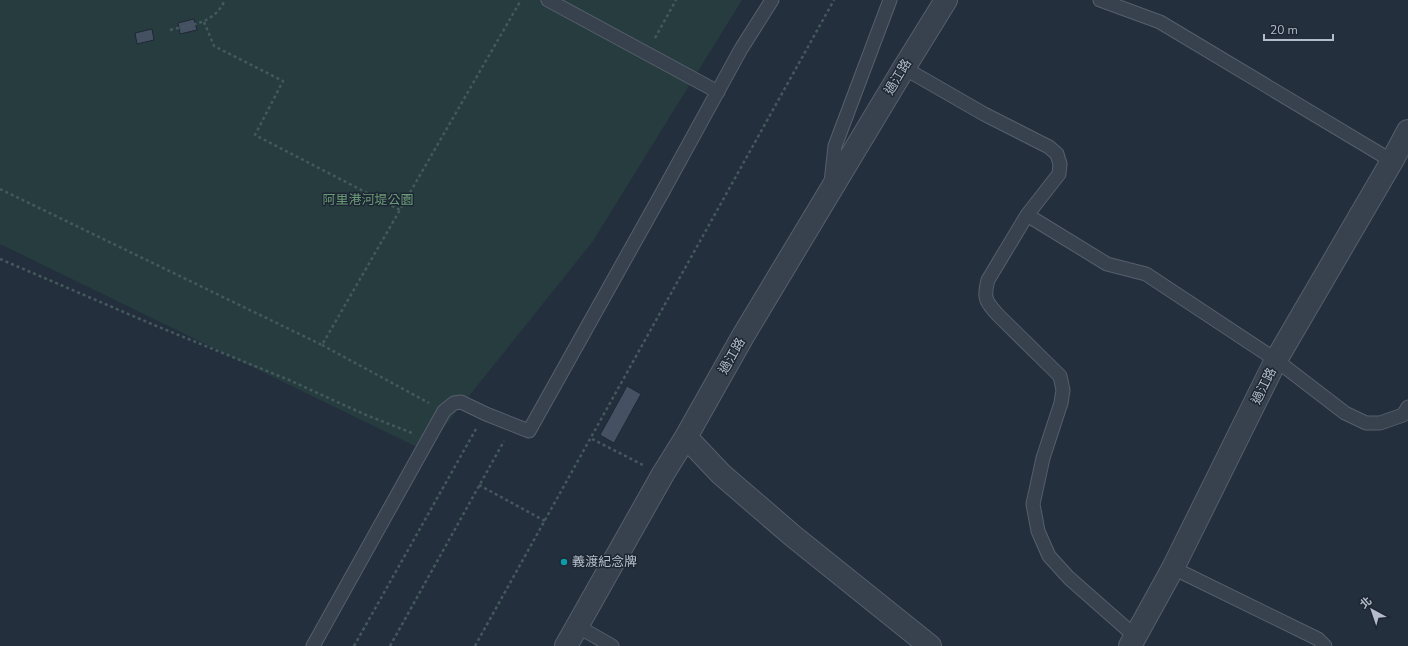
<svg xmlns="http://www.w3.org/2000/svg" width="1408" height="646" viewBox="0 0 1408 646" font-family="'Nunito Sans','Noto Sans TC',sans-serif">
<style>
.green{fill:#263c3f}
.building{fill:#455162;stroke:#1f2835}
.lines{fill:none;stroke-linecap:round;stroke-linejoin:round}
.service-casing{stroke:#565f6c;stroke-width:15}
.minor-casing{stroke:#565f6c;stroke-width:24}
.path{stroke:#44595c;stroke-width:2.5;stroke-dasharray:3 3;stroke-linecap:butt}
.service{stroke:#38414e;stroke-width:13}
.minor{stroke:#38414e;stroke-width:22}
.culture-dot{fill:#0f9aa8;stroke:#1d2633;stroke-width:1.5}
.labels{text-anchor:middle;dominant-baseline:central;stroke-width:3;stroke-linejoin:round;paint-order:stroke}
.street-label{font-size:13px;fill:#b4bcc9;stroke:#1d2633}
.park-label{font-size:13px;fill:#6b9a76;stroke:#1d2633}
.poi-label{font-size:13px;fill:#b4bcc9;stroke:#1d2633;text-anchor:start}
</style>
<rect width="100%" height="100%" fill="#242f3e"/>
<path class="green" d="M0,0H742L593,241L425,451L0,244Z"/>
<path class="building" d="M194,19L197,30L180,34L178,23Z
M152,29L154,40L137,44L135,33Z
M627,386L641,394L614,443L600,435Z"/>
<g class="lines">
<g class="service-casing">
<path id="service" d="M548,0L718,92
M1100,0L1160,22L1392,161
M904,68L984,114L1049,147L1057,154L1060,164L1059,174L1027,215L988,280C983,298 986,302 998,315L1060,376L1063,390L1061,403L1043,458L1033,504L1038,531L1049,556L1069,578L1136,637
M831,182L835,146L890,0
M1027,215L1107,264L1146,274L1276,360L1345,413L1366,423H1380L1403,415L1408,407
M1173,568L1318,639L1325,646
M577,626L612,646
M313,646L444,411L454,403L461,402L486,414L529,431L662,193L741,49L772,0"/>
</g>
<g class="minor-casing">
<path id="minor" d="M686,437L721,474L793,536L930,646
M566,646L663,474L686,437L743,336L904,68L946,0
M1130,646L1173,568L1276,360L1392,161L1408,131"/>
</g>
<path class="path" d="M204,22L214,46L283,81L255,135L400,210
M170,30C193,24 214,24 225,0
M655,38L676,0
M0,189L322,345L521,0
M0,259L154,325L289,380L366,415L412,433
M322,345L429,403
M592,439L643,465
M479,485L545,521
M354,646L476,429
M390,646L504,441
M475,646L834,0"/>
<use href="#service" class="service"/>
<use href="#minor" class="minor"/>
</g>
<circle class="culture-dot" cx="564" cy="562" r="4"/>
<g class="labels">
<g class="street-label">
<text transform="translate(898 77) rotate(-59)">過江路</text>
<text transform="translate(732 356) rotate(-60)">過江路</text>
<text transform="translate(1264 386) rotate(-64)">過江路</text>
</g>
<g class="park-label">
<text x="368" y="200">阿里港河堤公園</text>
</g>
<g class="poi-label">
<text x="572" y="562">義渡紀念牌</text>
</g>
</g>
<g transform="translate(1372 610) rotate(320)" stroke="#1d2633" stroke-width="3" paint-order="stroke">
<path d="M0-3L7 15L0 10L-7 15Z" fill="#b4bcc9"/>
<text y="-6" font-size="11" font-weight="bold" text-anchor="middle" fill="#b4bcc9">北</text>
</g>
<path d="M1264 34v6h69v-6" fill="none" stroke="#b4bcc9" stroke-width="2"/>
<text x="1270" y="34" font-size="12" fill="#b4bcc9" stroke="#1d2633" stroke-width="3" paint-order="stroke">20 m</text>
</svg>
